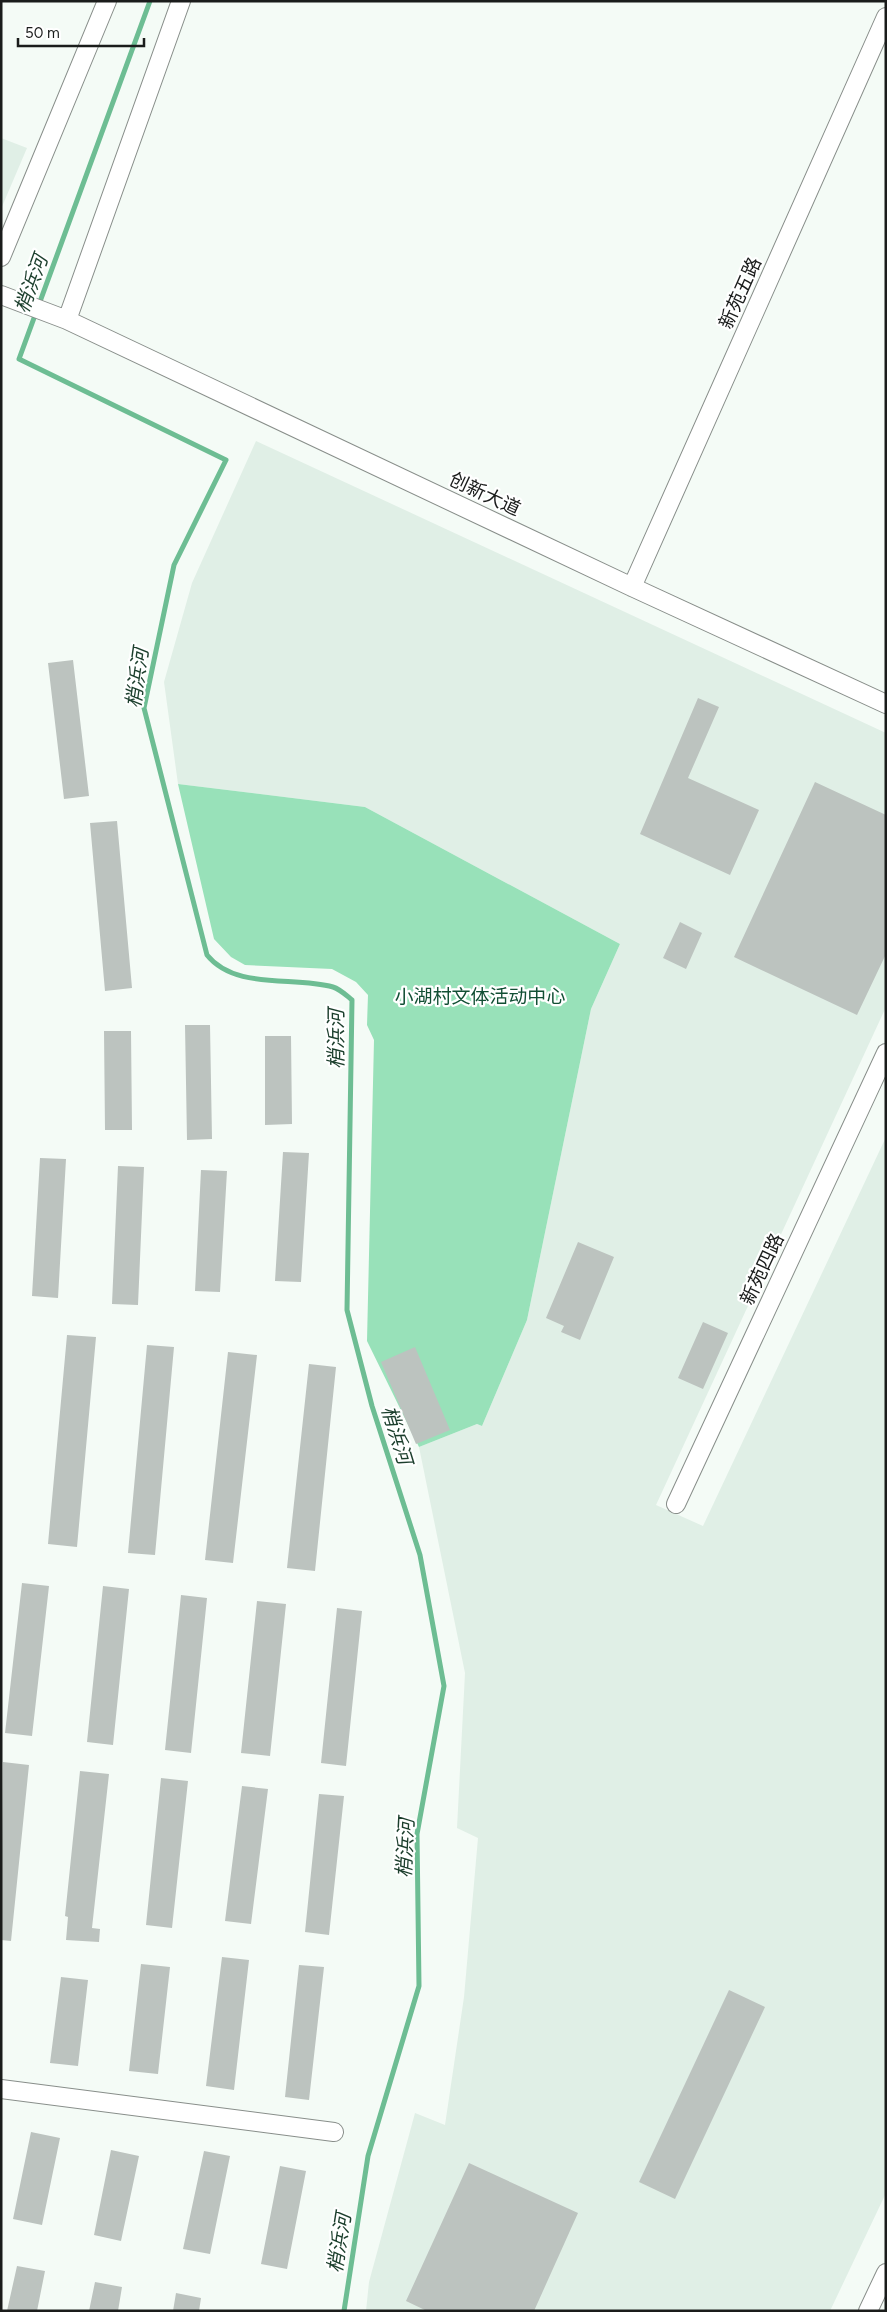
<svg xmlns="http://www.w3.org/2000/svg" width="887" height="2312" viewBox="0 0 887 2312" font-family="Figtree,'Noto Sans SC',sans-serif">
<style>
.built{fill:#e0efe6}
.green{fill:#98e1b9}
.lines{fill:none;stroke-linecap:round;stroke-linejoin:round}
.stream{stroke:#6dbd93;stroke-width:5}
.building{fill:#bcc3bf}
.minor-casing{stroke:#888e8a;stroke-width:20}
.minor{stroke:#fff;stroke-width:18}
.labels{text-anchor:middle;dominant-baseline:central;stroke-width:4.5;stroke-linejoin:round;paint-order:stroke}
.street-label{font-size:19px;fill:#1a1c1b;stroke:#fff}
.park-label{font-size:19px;fill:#114f34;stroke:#fff}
.water-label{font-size:20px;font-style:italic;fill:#1b3e2c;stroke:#fff}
</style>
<rect width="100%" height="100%" fill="#f4fbf6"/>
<path class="built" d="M1,138L27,148L1,209Z
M256,441L886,733V1007L656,1505L703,1526L886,1137V2193L830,2311H366L369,2282L415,2113L445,2125L464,1997L478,1838L457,1828L465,1673L419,1447L477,1424L482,1426L527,1320L591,1009L620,944L365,807L178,784L164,682L192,583Z"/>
<path class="green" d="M178,784L365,807L620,944L591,1009L527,1320L482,1426L477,1424L419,1447L367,1341L374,1040L367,1025L368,995L356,982L332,969L245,965L231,957L214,939Z"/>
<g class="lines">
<path class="stream" d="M150,1L19,359L226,460L174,565L144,708L207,955C235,990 293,976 333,987C340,989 347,996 352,1000L347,1310L372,1406L420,1555L444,1686L417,1834L419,1986L368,2156L344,2311"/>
</g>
<path class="building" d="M73,660L89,796L64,799L48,663Z
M698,698L719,707L688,778L759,810L730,875L640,834Z
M815,782L886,815V954L857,1015L734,957Z
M117,821L132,988L105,991L90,823Z
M680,922L702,933L686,969L663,958Z
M185,1025H210L212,1139L187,1140Z
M104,1031H131L132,1130H105Z
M265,1036H291L292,1124L265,1125Z
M283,1152L309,1153L301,1282L275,1281Z
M40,1158L66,1159L58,1298L32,1296Z
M118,1166L144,1167L138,1305L112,1304Z
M201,1170L227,1171L220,1292L195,1291Z
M578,1242L614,1257L580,1340L561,1332L564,1326L546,1318Z
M703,1322L728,1333L703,1389L678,1378Z
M67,1335L96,1337L77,1547L48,1544Z
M147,1345L174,1347L155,1555L128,1553Z
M415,1347L450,1430L416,1444L381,1362Z
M228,1352L257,1355L233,1563L205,1560Z
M309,1364L336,1367L315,1571L287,1568Z
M22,1583L49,1586L32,1736L5,1733Z
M103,1586L129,1589L113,1745L87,1742Z
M181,1595L207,1598L191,1753L165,1750Z
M257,1601L286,1604L270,1756L241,1753Z
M337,1608L362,1611L346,1766L321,1763Z
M3,1762L29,1765L11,1941L1,1940Z
M80,1771L109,1774L92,1928L100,1929L99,1942L66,1940L68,1917L65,1916Z
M161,1778L188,1781L172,1928L146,1925Z
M242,1786L268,1789L251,1924L225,1921Z
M319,1794L344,1796L329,1935L305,1932Z
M222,1957L249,1960L234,2090L206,2086Z
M141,1964L170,1967L158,2074L129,2071Z
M299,1965L324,1967L309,2100L285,2097Z
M61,1977L88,1980L78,2066L50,2063Z
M729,1990L765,2007L675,2199L639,2182Z
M31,2132L60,2138L42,2225L13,2219Z
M111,2150L139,2156L121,2241L94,2235Z
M204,2151L230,2156L210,2254L183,2249Z
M469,2163L578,2213L534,2311H427L406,2301Z
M280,2166L306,2171L287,2269L261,2264Z
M17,2266L45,2271L37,2311H7Z
M95,2282L122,2287L118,2311H89Z
M176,2293L201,2298L199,2311H173Z"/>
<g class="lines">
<g class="minor-casing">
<path id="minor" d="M1,257L107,1
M1,295L67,320L632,587L886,704
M67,320L181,1
M632,587L886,17
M676,1504L886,1053
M1,2089L334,2132
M868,2311L886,2273"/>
</g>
<use href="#minor" class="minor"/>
</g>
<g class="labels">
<g class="street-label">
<text transform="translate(740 293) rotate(-66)">新苑五路</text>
<text transform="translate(485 494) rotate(25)">创新大道</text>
<text transform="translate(762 1269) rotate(-65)">新苑四路</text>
</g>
<g class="park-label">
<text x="480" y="996">小湖村文体活动中心</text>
</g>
<g class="water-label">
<text transform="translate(31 284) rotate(-70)">梢浜河</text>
<text transform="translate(137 678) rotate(-82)">梢浜河</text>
<text transform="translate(336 1039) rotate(-90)">梢浜河</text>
<text transform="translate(397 1435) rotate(73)">梢浜河</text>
<text transform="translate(405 1848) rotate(-87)">梢浜河</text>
<text transform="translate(339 2243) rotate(-81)">梢浜河</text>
</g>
</g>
<rect width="887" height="2312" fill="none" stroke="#1a1c1b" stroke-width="5"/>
<path d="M18 38v8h126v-8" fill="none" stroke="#1a1c1b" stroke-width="2.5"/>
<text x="25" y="38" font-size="15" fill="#1a1c1b" stroke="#ffffff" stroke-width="4" paint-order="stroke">50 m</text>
</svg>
